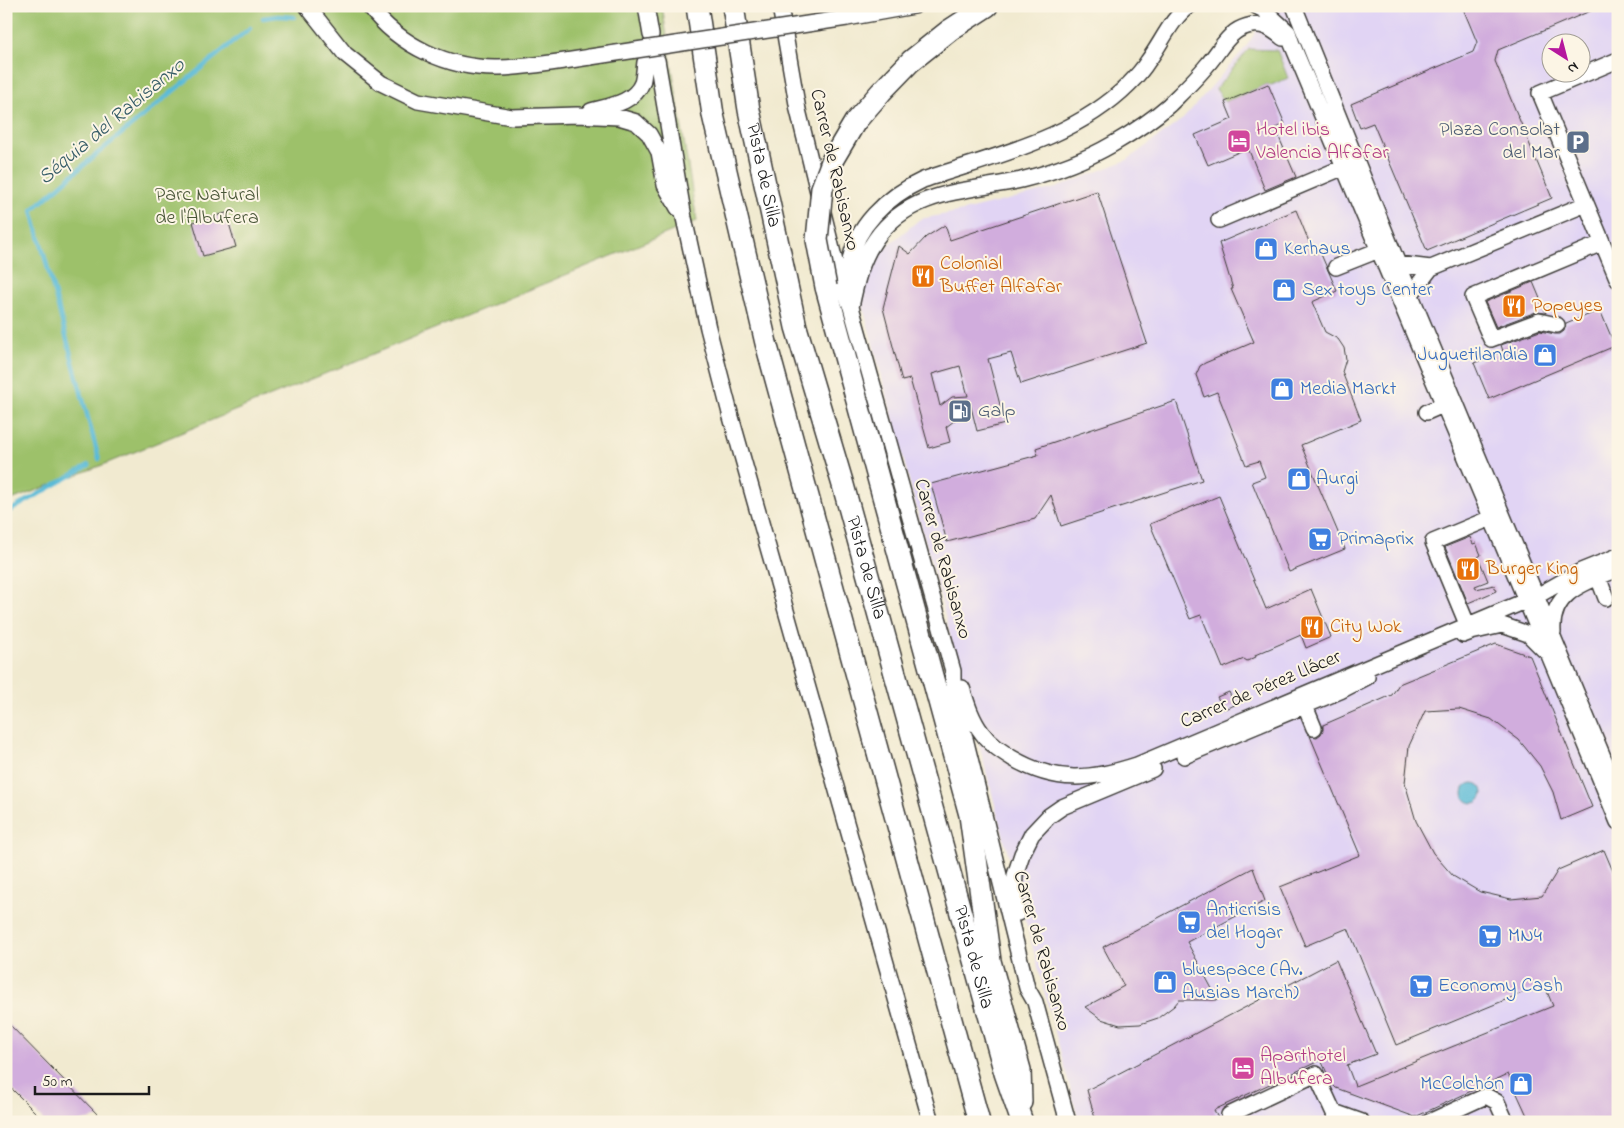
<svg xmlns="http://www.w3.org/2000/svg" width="1624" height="1128" viewBox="0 0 1624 1128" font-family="'Indie Flower',sans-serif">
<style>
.built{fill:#e1d4f4;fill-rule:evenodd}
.green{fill:#9dc16b;stroke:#5c6e44}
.water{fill:#59bad7;stroke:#3a6b7a}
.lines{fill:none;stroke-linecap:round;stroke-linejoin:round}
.stream{stroke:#59bad7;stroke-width:4.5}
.building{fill:#d1addd;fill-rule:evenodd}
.minor-casing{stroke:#3c3b37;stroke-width:18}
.highway-casing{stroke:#3c3b37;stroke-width:24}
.minor{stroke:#fff;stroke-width:15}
.highway{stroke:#fff;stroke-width:21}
.minor-bridge-casing{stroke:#3c3b37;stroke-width:18;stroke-linecap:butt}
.highway-bridge-casing{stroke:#3c3b37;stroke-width:24;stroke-linecap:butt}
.minor-bridge{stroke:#fff;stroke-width:15}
.highway-bridge{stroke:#fff;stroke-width:21}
.labels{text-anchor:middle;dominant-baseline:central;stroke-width:4;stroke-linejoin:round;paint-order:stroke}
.hotel-label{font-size:20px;fill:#b23c85;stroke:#fcf5e5;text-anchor:start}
.service-label{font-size:20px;fill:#4e5e75;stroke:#fcf5e5;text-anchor:end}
.street-label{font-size:20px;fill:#1c1c1c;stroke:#fcf5e5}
.park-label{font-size:20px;fill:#495638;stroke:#fcf5e5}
.shop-label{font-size:20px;fill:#366cbe;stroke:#fcf5e5;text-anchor:start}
.food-label{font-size:20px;fill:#c56008;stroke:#fcf5e5;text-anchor:start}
.water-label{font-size:21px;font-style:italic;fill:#345b67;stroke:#fcf5e5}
</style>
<rect width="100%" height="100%" fill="#fcf5e5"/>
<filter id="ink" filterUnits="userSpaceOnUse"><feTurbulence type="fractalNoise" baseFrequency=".02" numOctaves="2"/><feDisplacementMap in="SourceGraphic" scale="10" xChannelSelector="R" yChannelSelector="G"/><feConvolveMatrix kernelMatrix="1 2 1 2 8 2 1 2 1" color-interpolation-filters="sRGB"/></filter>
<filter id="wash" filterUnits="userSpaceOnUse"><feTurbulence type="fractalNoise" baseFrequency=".0096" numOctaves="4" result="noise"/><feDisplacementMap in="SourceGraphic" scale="20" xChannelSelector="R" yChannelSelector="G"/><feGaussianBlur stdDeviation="1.12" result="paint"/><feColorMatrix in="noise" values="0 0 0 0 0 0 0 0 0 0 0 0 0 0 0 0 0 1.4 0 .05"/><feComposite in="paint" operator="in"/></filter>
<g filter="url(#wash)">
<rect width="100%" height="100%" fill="#f1ead0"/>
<path class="built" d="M1272,6H1618V1122H1079L859,291L874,257L920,219L963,211L1056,188L1127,160L1183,119L1246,47ZM1552,42H1582V72H1552Z"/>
<path class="green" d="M6,6H662L697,221L105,464L6,502Z
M1249,49L1277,50L1288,78L1269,86L1268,84L1225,102L1216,89Z"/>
<path class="water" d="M1463 793a10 10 0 1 1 20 0a10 10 0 1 1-20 0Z"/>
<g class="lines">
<path class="stream" d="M263,18L278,16L294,17
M99,459L32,210L92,158L250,28
M6,513L89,465"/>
</g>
<g id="blocks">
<path class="building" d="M1462,6H1602L1498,50L1495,61L1552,198L1427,251L1373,123L1360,128L1351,104L1473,52L1477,42Z
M1268,84L1285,124L1275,128L1296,177L1265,190L1248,148L1208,165L1195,135L1232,119L1225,102Z
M1097,191L1147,343L1021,384L1011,353L988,359L1005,424L977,431L970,403L954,421L946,427L950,442L929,448L910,379L902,381L883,308L899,246L910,254L926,237L945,225L950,240ZM960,366L968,396L952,397L940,406L932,374Z
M1296,210L1314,254L1320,252L1337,291L1312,302L1325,332L1338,339L1344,348L1346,359L1342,372L1361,420L1301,445L1345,549L1289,572L1252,482L1265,477L1259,461L1246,465L1217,392L1204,397L1196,375L1200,366L1205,363L1254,342L1231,289H1233L1219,243Z
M226,213L236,247L203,256L193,222Z
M1533,282L1546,313L1536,312L1496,327L1485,302Z
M1600,310L1615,346L1489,399L1474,363L1503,351L1501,345L1540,331L1555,334H1560L1564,331L1566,324Z
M1176,401L1202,480L1061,526L1051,495L1035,519L947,542L931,484L1038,455L1036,448Z
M1219,496L1266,609L1311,589L1331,637L1306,648L1301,635L1255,655L1256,657L1247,661L1244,659L1223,668L1201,615L1190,619L1150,524Z
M1470,537L1473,544L1476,543L1481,555L1478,557L1488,581L1475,586L1476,589L1494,585L1496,591L1468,603L1445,547Z
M1496,644L1530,656L1592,807L1561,820L1553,792L1540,766L1519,740L1491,719L1459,709L1425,711L1409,746L1405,783L1416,821L1433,853L1453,876L1480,892L1511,899L1542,896L1558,870L1604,850L1618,883V1122H1530L1508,1074L1415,1117L1336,1088L1332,1084L1321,1060L1214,1110L1220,1122H1096L1087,1090L1336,960L1376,1054L1347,1065L1355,1086L1553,1006L1544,984L1396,1045L1348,928L1305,946L1280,887L1360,855L1310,736L1317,737L1321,734L1323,730V725L1392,695L1399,684Z
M1229,692L1235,705L1224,709L1217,697Z
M1253,868L1265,901L1187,942L1218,1000H1179L1174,1006L1158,1018L1140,1024L1120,1025L1101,1019L1085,1007L1124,986L1103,947Z
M6,1021L100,1117L78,1122H45L6,1083Z"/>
</g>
</g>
<g filter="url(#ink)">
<use href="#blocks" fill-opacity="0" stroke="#3c3b37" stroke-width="1"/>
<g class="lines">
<g class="minor-casing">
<path id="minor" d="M307,6L345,54L381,83L418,101L512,117L577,115L619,117L636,122L649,134L659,152L665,185L678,208
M369,6C399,46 449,69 499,68C529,67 559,62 590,57
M646,6L651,35
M780,6L798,110L839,278L851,307L953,671V690L1027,988L1035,1002L1068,1122
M1256,6L1264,10L1288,32L1292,44L1554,667L1618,822
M1294,6L1398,264L1618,793
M847,18L914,6
M657,60L684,218L708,328L731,417L931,1122
M1618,60L1540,93L1618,280
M591,111C609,106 634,103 642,83C644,77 644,69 645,62
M1219,220L1344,167
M1398,264L1431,268
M1336,267L1379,250
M850,288C850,281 849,275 849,268C853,227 888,196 923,180C993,156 1074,139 1129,84C1136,77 1143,69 1148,61C1161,44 1172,17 1189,6
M1411,294L1431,268L1586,204
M851,307C856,283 861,260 875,240C910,189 968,192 1021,180C1053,172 1084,161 1113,144C1132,133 1152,120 1169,105C1182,92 1196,79 1208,64C1217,54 1224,40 1235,32C1239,29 1247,26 1252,25C1265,23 1274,31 1283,38
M1557,325L1539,321L1491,339L1473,297L1602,243
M1427,412L1443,405
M1598,577L1606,598
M1467,624L1433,542L1491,518
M1553,632C1550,591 1587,582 1618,569
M1463,635L1471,632L1502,625L1528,634L1544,650
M962,688C967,704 972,720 982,733C990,744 1001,751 1012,758C1056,784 1091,780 1137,765L1537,596L1581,571L1618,556
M1305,706L1314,728
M1184,756L1340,691L1367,677
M1018,913L1014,897L1015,875L1022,854L1032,834L1049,816L1062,807L1153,769
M1334,1112L1362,1122
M1232,1122L1229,1115L1316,1074L1338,1122
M1429,1122L1486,1096L1497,1102L1506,1122"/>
</g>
<g class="highway-casing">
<g id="highway">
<path d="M697,6L713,115L766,343L979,1122"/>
<path id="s1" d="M733,6L749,110L796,327L843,485L1005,1073L1022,1122"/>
<path d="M833,159L855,122L881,92L911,61L950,30L987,6"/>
<path d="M826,287L970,815L990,961L1020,1070L1021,1102"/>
</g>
</g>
<use href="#minor" class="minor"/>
<use href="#highway" class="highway"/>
<g class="minor-bridge-casing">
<path id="minor-bridge" d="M590,57L847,18"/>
</g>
<g class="highway-bridge-casing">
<path id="highway-bridge" d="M826,287L817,240L822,188L833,159"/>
</g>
<use href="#minor-bridge" class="minor-bridge"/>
<use href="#highway-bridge" class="highway-bridge"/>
</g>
</g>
<defs>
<g id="hotel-square" transform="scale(1.25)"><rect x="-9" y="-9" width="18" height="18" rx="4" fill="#d1479c" stroke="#fcf5e5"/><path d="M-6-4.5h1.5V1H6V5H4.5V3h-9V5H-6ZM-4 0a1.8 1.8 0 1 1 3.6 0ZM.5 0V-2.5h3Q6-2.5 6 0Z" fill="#fff"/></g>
<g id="parking-square" transform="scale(1.25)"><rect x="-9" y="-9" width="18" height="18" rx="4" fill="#5c6f8a" stroke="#fcf5e5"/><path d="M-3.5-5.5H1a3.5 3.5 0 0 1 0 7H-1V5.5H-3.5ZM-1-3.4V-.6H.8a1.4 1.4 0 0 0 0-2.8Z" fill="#fff"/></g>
<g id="shop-square" transform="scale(1.25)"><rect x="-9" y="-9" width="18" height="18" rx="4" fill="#3f7fe0" stroke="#fcf5e5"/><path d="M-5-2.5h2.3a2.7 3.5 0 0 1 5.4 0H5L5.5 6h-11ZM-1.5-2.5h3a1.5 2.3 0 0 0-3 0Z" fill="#fff"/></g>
<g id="restaurant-square" transform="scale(1.25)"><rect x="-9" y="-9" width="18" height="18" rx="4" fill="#e8710a" stroke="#fcf5e5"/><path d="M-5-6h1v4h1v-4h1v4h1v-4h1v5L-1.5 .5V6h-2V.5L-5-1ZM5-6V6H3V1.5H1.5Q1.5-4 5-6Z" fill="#fff"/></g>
<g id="fuel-square" transform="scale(1.25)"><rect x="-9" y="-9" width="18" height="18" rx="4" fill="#5c6f8a" stroke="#fcf5e5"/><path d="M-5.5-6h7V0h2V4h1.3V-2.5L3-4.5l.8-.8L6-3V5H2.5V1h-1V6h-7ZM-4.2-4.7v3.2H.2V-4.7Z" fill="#fff"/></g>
<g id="supermarket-square" transform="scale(1.25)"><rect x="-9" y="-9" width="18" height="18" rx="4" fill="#3f7fe0" stroke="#fcf5e5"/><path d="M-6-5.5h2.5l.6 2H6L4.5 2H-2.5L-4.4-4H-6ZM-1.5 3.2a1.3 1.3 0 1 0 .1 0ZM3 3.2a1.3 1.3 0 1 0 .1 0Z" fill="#fff"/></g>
</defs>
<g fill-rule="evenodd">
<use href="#hotel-square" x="1239" y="141"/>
<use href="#parking-square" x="1578" y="142"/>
<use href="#shop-square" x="1266" y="249"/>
<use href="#restaurant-square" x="923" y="276"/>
<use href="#shop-square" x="1284" y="290"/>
<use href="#restaurant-square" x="1514" y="306"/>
<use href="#shop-square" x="1545" y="355"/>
<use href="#shop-square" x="1282" y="389"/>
<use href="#fuel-square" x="960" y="411"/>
<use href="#shop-square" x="1299" y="479"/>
<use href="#supermarket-square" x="1320" y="539"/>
<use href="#restaurant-square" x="1468" y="569"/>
<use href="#restaurant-square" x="1312" y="627"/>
<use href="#supermarket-square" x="1189" y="922"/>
<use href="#supermarket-square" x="1490" y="936"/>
<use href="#shop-square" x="1165" y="982"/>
<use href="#supermarket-square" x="1421" y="986"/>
<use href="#hotel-square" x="1243" y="1068"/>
<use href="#shop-square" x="1521" y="1084"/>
</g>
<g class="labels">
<g class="hotel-label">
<text x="1256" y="130">Hotel ibis<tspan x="1256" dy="23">Valencia Alfafar</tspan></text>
<text x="1260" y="1056">Aparthotel<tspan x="1260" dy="23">Albufera</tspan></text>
</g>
<g class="service-label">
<text x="1560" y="130">Plaza Consolat<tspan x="1560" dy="23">del Mar</tspan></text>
<text x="978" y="411" text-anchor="start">Galp</text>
</g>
<g class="street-label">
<text transform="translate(834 170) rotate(77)">Carrer de Rabisanxo</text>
<text stroke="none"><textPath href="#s1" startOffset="172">Pista de Silla</textPath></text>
<text transform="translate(942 559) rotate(74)">Carrer de Rabisanxo</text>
<text stroke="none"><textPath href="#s1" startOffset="578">Pista de Silla</textPath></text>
<text transform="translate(1261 690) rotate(-23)">Carrer de Pérez Llácer</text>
<text transform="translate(1041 951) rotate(74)">Carrer de Rabisanxo</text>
<text stroke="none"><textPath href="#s1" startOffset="982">Pista de Silla</textPath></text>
</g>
<g class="park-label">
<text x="207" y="195">Parc Natural<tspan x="207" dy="23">de l'Albufera</tspan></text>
</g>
<g class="shop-label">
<text x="1284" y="249">Kerhaus</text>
<text x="1302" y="290">Sex toys Center</text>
<text x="1528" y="355" text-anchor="end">Juguetilandia</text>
<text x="1300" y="389">Media Markt</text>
<text x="1316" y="479">Aurgi</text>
<text x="1338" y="539">Primaprix</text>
<text x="1206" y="910">Anticrisis<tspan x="1206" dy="23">del Hogar</tspan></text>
<text x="1508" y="936">MN4</text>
<text x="1182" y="970">bluespace (Av.<tspan x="1182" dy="23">Ausias March)</tspan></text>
<text x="1438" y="986">Economy Cash</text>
<text x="1504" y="1084" text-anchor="end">McColchón</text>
</g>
<g class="food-label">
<text x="940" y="264">Colonial<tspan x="940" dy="23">Buffet Alfafar</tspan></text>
<text x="1532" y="306">Popeyes</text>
<text x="1486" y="569">Burger King</text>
<text x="1330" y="627">City Wok</text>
</g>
<g class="water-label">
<text transform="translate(112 122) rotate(-40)">Séquia del Rabisanxo</text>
</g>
</g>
<rect width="1624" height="1128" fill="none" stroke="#fcf5e5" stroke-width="25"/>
<g transform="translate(1566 58) rotate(144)"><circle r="24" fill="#fcf5e5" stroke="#a29e95"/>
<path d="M0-4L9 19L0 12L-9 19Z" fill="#b5179e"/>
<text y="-8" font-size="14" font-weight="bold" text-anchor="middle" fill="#1c1c1c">N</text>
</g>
<path d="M35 1086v8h114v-8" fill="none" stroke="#1c1c1c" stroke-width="2.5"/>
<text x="42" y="1086" font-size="15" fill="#1c1c1c" stroke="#fcf5e5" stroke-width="4" paint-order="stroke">50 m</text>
</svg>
